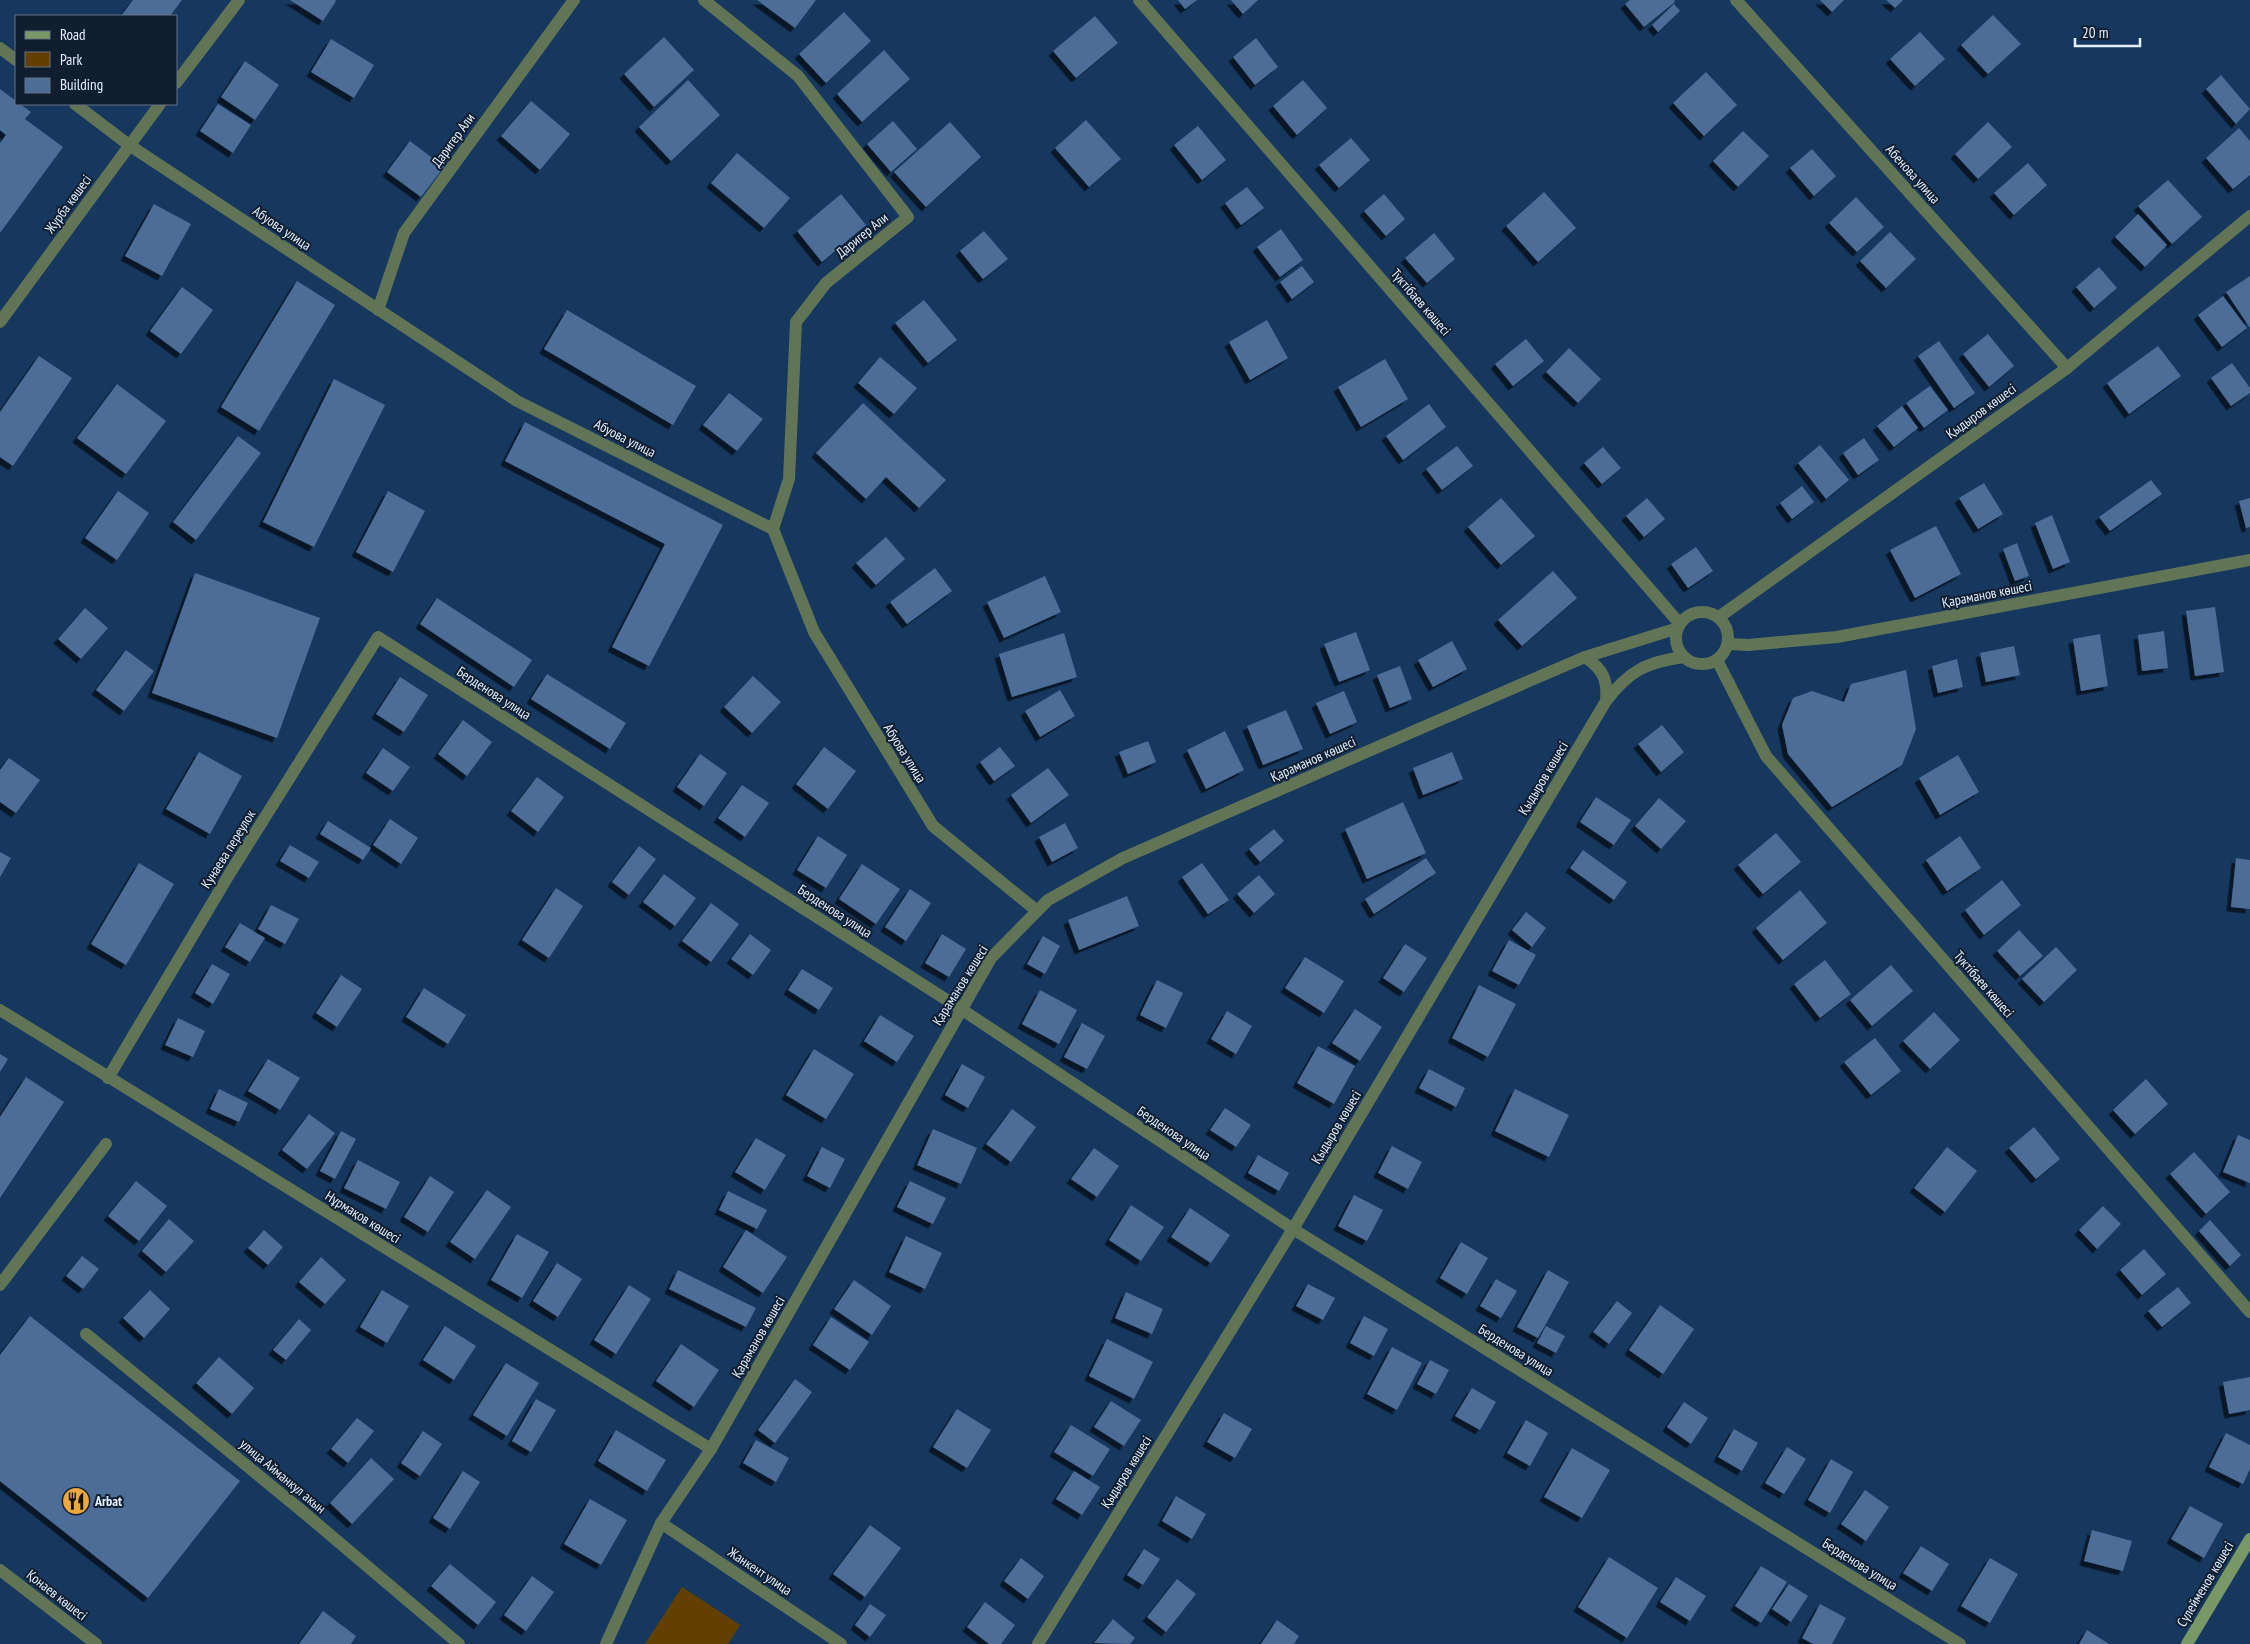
<svg xmlns="http://www.w3.org/2000/svg" width="2250" height="1644" viewBox="0 0 2250 1644" font-family="'PT Sans Narrow',sans-serif">
<style>
.green{fill:#644000}
.building{fill:#4b6d98;filter:url(#shadow)}
.lines{fill:none;stroke-linecap:round;stroke-linejoin:round}
.minor{stroke:#617556;stroke-width:12}
.tertiary{stroke:#617556;stroke-width:12}
.secondary{stroke:#789866;stroke-width:12}
.labels{text-anchor:middle;dominant-baseline:central;stroke-width:4;stroke-linejoin:round;paint-order:stroke}
.street-label{font-size:14px;fill:#e4f0ff;stroke:#101e30}
.poi-label{font-size:14px;font-weight:bold;fill:#e4f0ff;stroke:#101e30;text-anchor:start}
</style>
<defs>
<filter id="shadow"><feDropShadow dx="-4.5" dy="4.5" stdDeviation="0" flood-color="#0009"/></filter>
</defs>
<rect width="100%" height="100%" fill="#16375e"/>
<path class="green" d="M682,1587L740,1625L728,1644H645Z"/>
<path class="building" d="M133,0H182L170,16H121Z
M290,0H335L336,1L323,21Z
M757,0H816L795,28Z
M1178,0H1197L1185,9Z
M1231,0H1258L1243,14Z
M1630,0H1674L1675,2L1644,27L1625,4Z
M1820,0H1844L1832,12Z
M1886,0H1903L1895,8Z
M1674,4L1680,11L1658,32L1652,25Z
M844,12L871,41L826,83L799,54Z
M1993,15L2021,44L1988,74L1961,45Z
M1095,16L1118,43L1076,78L1053,51Z
M1920,32L1945,59L1915,86L1890,59Z
M664,37L694,70L654,107L624,74Z
M1256,38L1278,67L1255,85L1233,57Z
M331,39L374,65L354,98L311,72Z
M884,50L910,79L862,122L837,94Z
M245,61L279,85L255,120L221,97Z
M1706,72L1737,105L1704,136L1673,103Z
M2221,75L2250,109L2236,124L2206,89Z
M688,80L720,115L671,161L639,127Z
M1303,80L1327,108L1297,135L1273,106Z
M0,89L16,101V104H20L31,112L25,119L63,147L0,233V143L6,135L0,130Z
M531,101L570,134L540,170L501,136Z
M218,104L251,125L233,153L200,131Z
M1086,120L1121,159L1089,187L1055,148Z
M893,121L917,149L891,172L867,144Z
M950,122L981,157L926,207L894,172Z
M1988,122L2012,147L1978,179L1955,154Z
M1198,126L1226,160L1202,180L1174,145Z
M2239,128L2250,141V175L2233,189L2206,158Z
M1743,131L1769,156L1738,187L1713,161Z
M1351,138L1370,160L1339,188L1319,165Z
M410,141L444,167L421,197L387,172Z
M1812,149L1836,176L1814,196L1790,168Z
M737,153L790,198L764,228L711,183Z
M2028,163L2047,185L2014,215L1994,193Z
M2168,180L2202,217L2172,244L2138,206Z
M1247,187L1264,208L1241,225L1225,203Z
M1544,192L1576,228L1538,262L1506,226Z
M841,194L866,225L822,262L797,231Z
M1384,194L1405,219L1386,236L1364,211Z
M1856,197L1884,227L1857,252L1829,223Z
M154,204L191,224L162,276L125,256Z
M2138,214L2167,245L2145,267L2115,237Z
M1281,229L1303,260L1280,277L1257,247Z
M984,231L1008,259L983,279L960,251Z
M1890,232L1916,259L1886,288L1860,261Z
M1434,233L1455,259L1427,283L1405,258Z
M1302,266L1314,282L1292,299L1280,282Z
M2099,267L2117,288L2094,308L2076,287Z
M2250,276V328L2226,292Z
M297,281L335,305L259,431L221,407Z
M182,287L213,310L181,354L150,331Z
M2223,296L2247,328L2222,347L2198,315Z
M924,300L957,340L928,363L895,323Z
M567,310L696,386L673,425L544,349Z
M1267,320L1288,358L1250,380L1229,342Z
M1988,334L2014,366L1989,387L1963,354Z
M1526,339L1544,361L1513,386L1495,364Z
M1939,341L1975,393L1954,408L1918,356Z
M2158,346L2181,376L2129,414L2107,383Z
M1569,348L1601,379L1578,403L1546,372Z
M39,356L72,378L13,466L0,457V412Z
M880,357L917,388L894,414L858,383Z
M1385,359L1408,399L1361,427L1338,387Z
M2232,363L2250,388V393L2231,406L2211,378Z
M334,379L385,405L314,547L263,522Z
M117,384L166,421L126,474L77,438Z
M1930,386L1948,410L1924,428L1906,403Z
M729,393L763,419L737,451L703,425Z
M863,403L946,480L919,508L886,477L866,499L816,453Z
M1429,404L1446,427L1403,460L1386,436Z
M1902,406L1918,428L1894,447L1877,426Z
M525,422L723,525L649,666L612,647L665,544L505,461Z
M238,436L261,453L196,540L173,522Z
M1864,438L1879,460L1858,475L1843,453Z
M1820,445L1849,480L1826,499L1798,463Z
M1457,446L1473,466L1442,490L1426,469Z
M1603,447L1621,468L1602,484L1584,463Z
M2151,480L2162,494L2110,531L2099,517Z
M1984,483L2003,514L1978,529L1959,498Z
M1802,486L1814,502L1792,519L1780,503Z
M118,491L149,513L117,560L85,538Z
M388,491L425,511L393,572L356,552Z
M1501,498L1535,536L1501,565L1468,527Z
M1647,498L1665,519L1644,537L1626,516Z
M2250,498V527L2246,528L2239,501Z
M2052,515L2070,562L2053,569L2035,523Z
M1936,526L1961,574L1915,598L1890,550Z
M886,537L905,559L876,585L856,563Z
M2017,543L2029,576L2015,581L2003,549Z
M1696,547L1713,571L1688,588L1671,564Z
M935,568L952,591L907,624L890,602Z
M1553,571L1577,598L1522,646L1498,620Z
M195,573L320,618L277,738L152,693Z
M1045,576L1061,612L1004,638L987,602Z
M437,598L532,660L514,687L420,624Z
M2215,607L2224,672L2195,676L2186,611Z
M85,608L108,628L81,659L58,639Z
M2164,631L2168,668L2142,671L2138,635Z
M1356,632L1370,670L1339,682L1324,644Z
M1064,633L1077,677L1012,697L999,654Z
M2100,634L2108,686L2081,691L2073,639Z
M1452,641L1467,669L1433,687L1418,660Z
M2014,646L2020,675L1986,682L1980,653Z
M126,650L154,671L124,711L96,690Z
M1957,659L1963,687L1938,693L1932,666Z
M1400,666L1412,699L1390,708L1377,675Z
M1906,670L1916,729L1902,765L1832,807L1788,754L1782,725L1793,698L1812,691L1844,702L1851,684Z
M547,674L626,723L610,749L531,699Z
M753,676L781,702L752,733L724,707Z
M400,677L428,695L404,732L376,714Z
M1060,690L1075,716L1040,737L1025,711Z
M1344,691L1357,722L1330,734L1316,703Z
M1286,710L1303,749L1263,765L1247,726Z
M463,720L492,742L467,776L438,754Z
M1662,725L1684,752L1661,772L1638,744Z
M1225,731L1244,770L1206,789L1187,750Z
M1148,741L1156,762L1128,774L1119,752Z
M824,747L856,771L828,809L796,784Z
M1000,747L1015,766L994,781L980,762Z
M383,748L410,767L393,791L366,773Z
M199,752L242,776L210,834L166,809Z
M1452,752L1463,779L1423,795L1413,768Z
M700,754L727,773L704,806L677,787Z
M1958,755L1979,792L1940,815L1919,778Z
M9,758L40,780L16,813L0,802V770Z
M1048,768L1069,795L1031,823L1011,795Z
M537,777L564,797L538,832L511,811Z
M742,785L769,803L745,837L718,818Z
M1596,797L1631,820L1614,845L1580,822Z
M1659,798L1686,821L1661,849L1635,826Z
M1403,802L1426,853L1367,879L1345,829Z
M390,819L418,838L401,864L373,845Z
M328,821L371,848L363,860L320,834Z
M1065,823L1078,848L1052,862L1039,837Z
M1274,829L1284,841L1260,862L1249,849Z
M1776,833L1801,862L1763,894L1738,865Z
M818,836L847,855L826,888L797,870Z
M1960,836L1981,868L1947,891L1926,860Z
M290,845L319,862L309,878L280,861Z
M639,846L656,859L629,895L612,882Z
M1583,850L1627,882L1614,900L1570,868Z
M0,852L11,858L0,877Z
M1426,858L1436,873L1374,914L1365,899Z
M2236,858L2250,860V909L2231,907Z
M139,863L174,884L126,965L91,944Z
M1202,863L1229,900L1208,914L1182,877Z
M862,864L900,889L876,924L839,899Z
M664,874L696,898L675,926L643,902Z
M1259,875L1275,894L1254,913L1237,894Z
M2002,880L2021,905L1984,935L1965,910Z
M556,888L583,906L549,958L522,940Z
M910,889L931,903L906,941L885,927Z
M1800,890L1827,923L1783,960L1756,928Z
M1127,896L1139,926L1079,950L1068,920Z
M711,903L739,924L711,962L682,941Z
M271,905L299,919L285,944L258,929Z
M1526,912L1546,928L1532,947L1512,930Z
M240,923L265,938L250,962L225,947Z
M2019,930L2043,956L2020,976L1997,951Z
M750,934L771,950L753,975L731,959Z
M942,934L966,949L949,977L925,963Z
M1043,936L1060,946L1045,974L1027,964Z
M1509,940L1536,955L1519,985L1492,971Z
M1405,944L1427,958L1404,992L1383,978Z
M2056,947L2077,970L2044,1002L2022,979Z
M1305,957L1344,981L1324,1013L1285,988Z
M1825,960L1851,994L1820,1018L1794,984Z
M212,964L230,974L213,1004L195,993Z
M1891,965L1913,991L1872,1026L1850,1000Z
M802,969L833,988L819,1010L788,990Z
M341,975L362,989L337,1027L316,1013Z
M1157,980L1183,993L1166,1028L1140,1015Z
M1479,985L1516,1004L1488,1057L1452,1038Z
M424,988L466,1015L448,1044L406,1017Z
M1040,990L1077,1010L1059,1044L1022,1024Z
M1355,1009L1382,1027L1360,1061L1332,1043Z
M1227,1011L1252,1026L1236,1054L1211,1039Z
M1934,1012L1960,1040L1930,1069L1903,1041Z
M880,1015L914,1036L897,1062L864,1041Z
M178,1018L205,1031L193,1057L165,1045Z
M1082,1023L1105,1036L1087,1069L1064,1057Z
M1875,1038L1901,1071L1871,1095L1844,1062Z
M1318,1046L1355,1066L1334,1104L1297,1083Z
M814,1049L854,1074L826,1119L786,1095Z
M0,1054L8,1059L0,1072Z
M268,1059L300,1078L280,1110L248,1091Z
M962,1064L985,1077L968,1108L945,1095Z
M1429,1069L1465,1088L1456,1107L1419,1088Z
M26,1077L64,1102L0,1198V1117Z
M2146,1079L2168,1104L2135,1134L2113,1110Z
M219,1089L248,1103L239,1122L210,1109Z
M1515,1089L1569,1115L1549,1157L1495,1131Z
M1225,1108L1251,1125L1236,1147L1210,1130Z
M1012,1109L1036,1127L1011,1162L986,1144Z
M309,1114L335,1133L307,1169L282,1150Z
M2034,1127L2060,1159L2036,1179L2009,1148Z
M933,1129L977,1148L961,1184L917,1165Z
M341,1131L356,1139L335,1179L320,1171Z
M2238,1135L2250,1140V1183L2223,1172Z
M756,1138L786,1155L765,1190L735,1172Z
M1392,1146L1422,1162L1408,1189L1378,1173Z
M822,1147L845,1159L830,1188L807,1176Z
M1947,1147L1977,1171L1945,1212L1914,1188Z
M1094,1148L1119,1166L1097,1197L1071,1179Z
M2194,1152L2230,1192L2206,1214L2170,1174Z
M1258,1155L1289,1173L1279,1191L1248,1173Z
M358,1160L400,1182L386,1209L344,1188Z
M430,1176L454,1192L428,1232L404,1217Z
M136,1181L167,1206L139,1241L108,1216Z
M910,1181L946,1198L933,1224L897,1207Z
M487,1190L511,1207L475,1259L450,1242Z
M728,1191L767,1210L757,1229L719,1210Z
M1354,1195L1383,1210L1367,1241L1338,1226Z
M1131,1205L1164,1227L1141,1261L1109,1240Z
M2103,1206L2121,1224L2097,1249L2079,1230Z
M1190,1208L1230,1235L1211,1263L1171,1237Z
M169,1219L194,1241L166,1272L142,1251Z
M2210,1220L2241,1255L2230,1266L2199,1231Z
M264,1230L283,1247L268,1265L248,1248Z
M746,1230L787,1257L763,1293L723,1267Z
M517,1234L549,1252L522,1298L491,1280Z
M906,1236L942,1253L925,1289L889,1272Z
M1461,1242L1488,1258L1467,1294L1440,1278Z
M2144,1249L2166,1274L2142,1295L2120,1270Z
M82,1256L99,1269L83,1289L66,1276Z
M321,1257L346,1280L325,1304L299,1282Z
M557,1263L582,1279L558,1317L533,1301Z
M678,1270L756,1308L746,1327L669,1289Z
M1548,1270L1569,1282L1538,1338L1517,1327Z
M1496,1279L1517,1291L1501,1318L1480,1306Z
M854,1280L891,1306L872,1335L834,1309Z
M1308,1284L1335,1298L1323,1320L1296,1306Z
M629,1285L651,1299L616,1354L594,1340Z
M2178,1287L2191,1303L2162,1327L2148,1311Z
M150,1290L170,1309L144,1338L123,1318Z
M382,1290L409,1306L387,1343L360,1327Z
M1126,1292L1163,1309L1152,1334L1115,1318Z
M1617,1301L1632,1313L1609,1344L1593,1332Z
M1660,1305L1694,1329L1663,1374L1629,1350Z
M30,1316L240,1481L148,1598L0,1481V1355Z
M1364,1316L1388,1329L1374,1356L1350,1343Z
M831,1317L869,1342L850,1370L813,1345Z
M299,1319L311,1330L286,1360L273,1350Z
M445,1326L476,1346L454,1380L423,1360Z
M1546,1326L1565,1336L1556,1353L1537,1343Z
M1107,1339L1153,1362L1134,1399L1089,1376Z
M681,1344L719,1370L694,1407L656,1381Z
M1392,1347L1422,1363L1397,1410L1367,1394Z
M219,1357L254,1388L232,1414L196,1383Z
M1430,1360L1449,1370L1436,1394L1417,1384Z
M506,1363L539,1383L507,1436L473,1415Z
M2250,1377V1410L2229,1414L2223,1382Z
M795,1379L812,1392L775,1443L758,1430Z
M1472,1388L1496,1402L1480,1430L1455,1416Z
M536,1399L556,1410L531,1452L512,1441Z
M1111,1401L1141,1420L1124,1446L1094,1427Z
M1684,1402L1708,1418L1691,1444L1667,1427Z
M957,1409L991,1430L967,1468L933,1447Z
M1224,1413L1252,1429L1235,1458L1207,1442Z
M357,1418L374,1431L348,1463L331,1449Z
M1526,1420L1548,1433L1530,1466L1507,1453Z
M1071,1425L1110,1449L1093,1476L1054,1452Z
M1734,1429L1758,1443L1742,1471L1718,1457Z
M616,1430L666,1460L647,1491L598,1461Z
M423,1431L442,1444L420,1476L401,1463Z
M2226,1433L2250,1445V1469L2243,1484L2209,1467Z
M756,1440L789,1458L776,1482L743,1463Z
M1787,1447L1806,1459L1784,1494L1765,1483Z
M1572,1448L1610,1470L1582,1518L1544,1497Z
M371,1458L394,1479L352,1524L330,1503Z
M1831,1459L1853,1472L1830,1513L1808,1500Z
M463,1471L480,1482L450,1529L433,1518Z
M1074,1471L1100,1487L1082,1515L1056,1499Z
M1865,1490L1889,1507L1866,1541L1841,1524Z
M1176,1496L1206,1514L1192,1539L1162,1521Z
M590,1499L627,1520L601,1565L564,1544Z
M2190,1506L2223,1524L2204,1558L2171,1539Z
M870,1525L901,1548L865,1597L833,1574Z
M2092,1530L2132,1541L2123,1571L2084,1561Z
M1921,1546L1949,1564L1932,1591L1903,1573Z
M1144,1549L1160,1559L1143,1585L1127,1575Z
M1609,1557L1658,1588L1627,1638L1578,1607Z
M1021,1558L1044,1576L1028,1599L1004,1581Z
M1990,1558L2018,1574L1990,1623L1961,1606Z
M450,1564L496,1602L478,1625L431,1586Z
M1761,1566L1787,1582L1761,1623L1735,1606Z
M532,1576L554,1592L526,1631L504,1615Z
M1676,1577L1706,1596L1690,1621L1660,1602Z
M1177,1579L1196,1594L1166,1632L1147,1617Z
M1789,1584L1808,1596L1791,1622L1772,1609Z
M985,1602L1015,1625L1001,1644H989L967,1627Z
M870,1604L886,1615L870,1637L855,1625Z
M1820,1604L1846,1618L1832,1644H1813L1802,1638Z
M323,1611L356,1636L351,1644H299Z
M1113,1619L1135,1638L1130,1644L1094,1643Z
M1277,1620L1299,1636L1294,1644H1261Z
M2087,1630L2109,1644H2079Z"/>
<g class="lines">
<path class="minor" d="M704,0L798,76L908,217L826,283L796,322L789,479L773,529
M1139,0L1680,624
M1736,0L2067,368
M129,145L517,401L773,529L814,632L933,826L1037,911
M378,310L404,233L574,0
M1717,660L1766,756L2250,1312
M0,1010L711,1449
M108,1078L230,873L378,637L961,1009L1293,1229L1960,1644
M0,1285L106,1144
M86,1334L302,1511L459,1644
M661,1523L841,1644"/>
<path class="tertiary" d="M0,48L16,60
M176,83L239,0
M75,104L129,145
M0,322L160,104
M1676 638a26 26 0 1 1 52 0a26 26 0 1 1-52 0Z
M1719,617L2067,368L2250,216
M1728,644L1748,645L1837,637L2250,560
M1585,657C1603,669 1608,680 1606,701
M0,1570L96,1644
M606,1644L661,1523L711,1449L991,958L1048,900L1123,858L1536,678L1585,657L1678,628
M1038,1644L1293,1229L1606,701C1629,671 1646,662 1684,657"/>
<path class="secondary" d="M2187,1644L2250,1539"/>
</g>
<defs>
<g id="restaurant-disc" transform="scale(1.4375)"><circle r="9.5" fill="#eda83b" stroke="#101e30"/><path d="M-5-6h1v4h1v-4h1v4h1v-4h1v5L-1.5 .5V6h-2V.5L-5-1ZM5-6V6H3V1.5H1.5Q1.5-4 5-6Z" fill="#111"/></g>
</defs>
<g fill-rule="evenodd">
<use href="#restaurant-disc" x="76" y="1501"/>
</g>
<g class="labels">
<g class="street-label">
<text transform="translate(453 140) rotate(-54)">Даригер Али</text>
<text transform="translate(1913 174) rotate(48)">Абенова улица</text>
<text transform="translate(68 204) rotate(-54)">Журба көшесі</text>
<text transform="translate(282 228) rotate(34)">Абуова улица</text>
<text transform="translate(862 235) rotate(-39)">Даригер Али</text>
<text transform="translate(1421 302) rotate(49)">Түктібаев көшесі</text>
<text transform="translate(1981 411) rotate(-36)">Қыдыров көшесі</text>
<text transform="translate(625 438) rotate(27)">Абуова улица</text>
<text transform="translate(1987 594) rotate(-11)">Қараманов көшесі</text>
<text transform="translate(494 693) rotate(33)">Берденова улица</text>
<text transform="translate(905 753) rotate(58)">Абуова улица</text>
<text transform="translate(1313 759) rotate(-24)">Қараманов көшесі</text>
<text transform="translate(1543 778) rotate(-59)">Қыдыров көшесі</text>
<text transform="translate(228 849) rotate(-58)">Кунаева переулок</text>
<text transform="translate(835 911) rotate(33)">Берденова улица</text>
<text transform="translate(1984 984) rotate(49)">Түктібаев көшесі</text>
<text transform="translate(960 985) rotate(-58)">Қараманов көшесі</text>
<text transform="translate(1336 1127) rotate(-59)">Қыдыров көшесі</text>
<text transform="translate(1174 1133) rotate(34)">Берденова улица</text>
<text transform="translate(363 1217) rotate(32)">Нұрмақов көшесі</text>
<text transform="translate(758 1337) rotate(-60)">Қараманов көшесі</text>
<text transform="translate(1516 1350) rotate(32)">Берденова улица</text>
<text transform="translate(1126 1472) rotate(-58)">Қыдыров көшесі</text>
<text transform="translate(283 1476) rotate(40)">улица Айманкул акын</text>
<text transform="translate(1860 1564) rotate(32)">Берденова улица</text>
<text transform="translate(760 1571) rotate(34)">Жанкент улица</text>
<text transform="translate(2205 1584) rotate(-59)">Сүлейменов көшесі</text>
<text transform="translate(57 1595) rotate(38)">Қонаев көшесі</text>
</g>
<g class="poi-label">
<text x="95" y="1501">Arbat</text>
</g>
</g>
<rect x="15" y="15" width="162" height="90" fill="#101e30" stroke="#657283"/>
<rect x="25" y="31" width="25" height="8" fill="#789866" stroke="#657283"/>
<text x="60" y="40" font-size="15" fill="#e4f0ff">Road</text>
<rect x="25" y="52" width="25" height="15" fill="#644000" stroke="#657283"/>
<text x="60" y="65" font-size="15" fill="#e4f0ff">Park</text>
<rect x="25" y="78" width="25" height="15" fill="#4b6d98" stroke="#657283"/>
<text x="60" y="90" font-size="15" fill="#e4f0ff">Building</text>
<path d="M2075 38v8h65v-8" fill="none" stroke="#e4f0ff" stroke-width="2.5"/>
<text x="2082" y="38" font-size="15" fill="#e4f0ff" stroke="#101e30" stroke-width="4" paint-order="stroke">20 m</text>
</svg>
